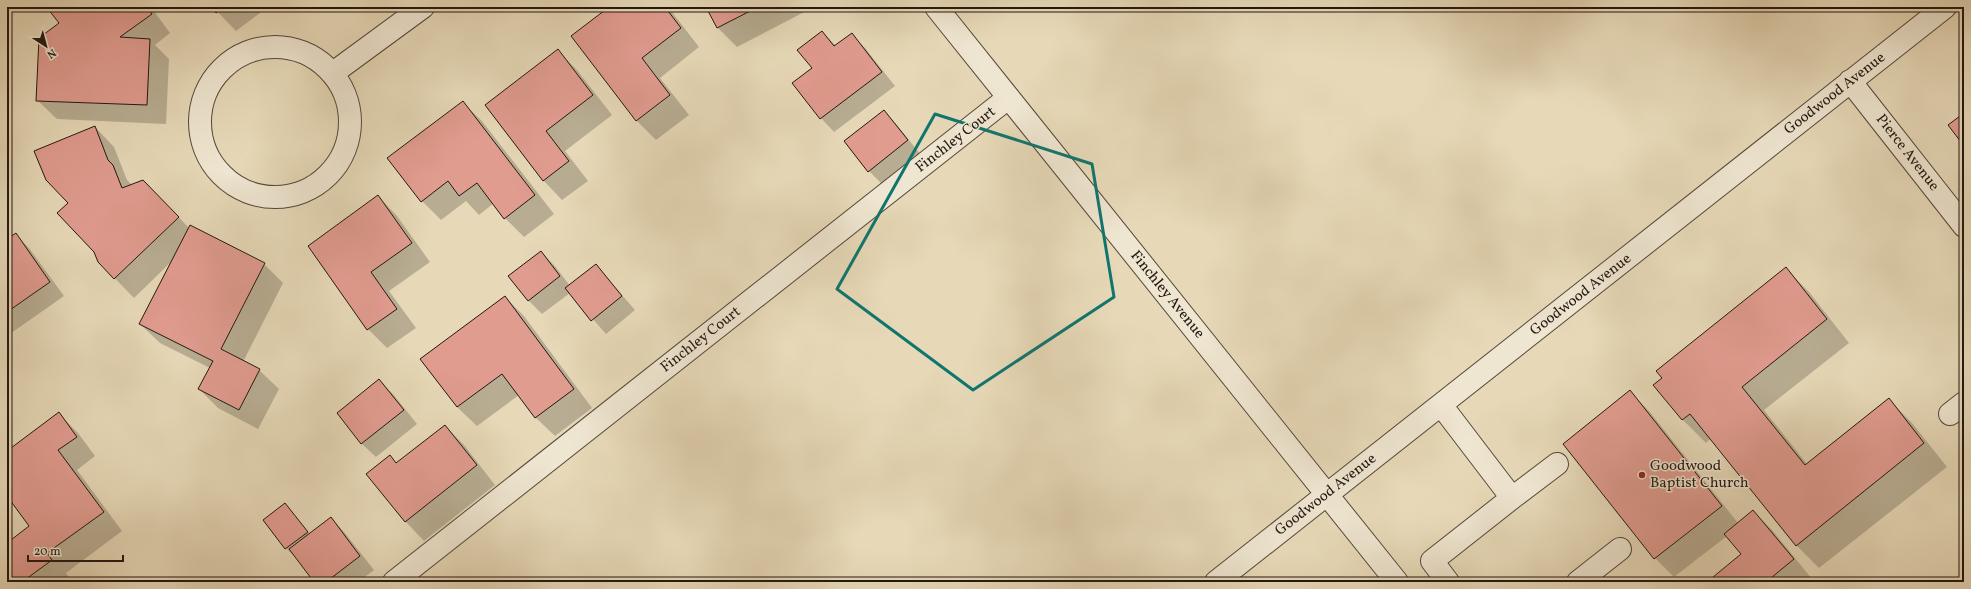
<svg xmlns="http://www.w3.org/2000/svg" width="1971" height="589" viewBox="0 0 1971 589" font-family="Vollkorn,serif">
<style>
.shadow{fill:#0003}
.building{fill:#e19c90;stroke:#221711}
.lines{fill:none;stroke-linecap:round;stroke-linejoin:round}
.minor-casing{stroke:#53483b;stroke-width:24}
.minor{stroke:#efe6d1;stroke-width:22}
.marked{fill:none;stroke:#0f766e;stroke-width:3;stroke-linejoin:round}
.poi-dot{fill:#8f2418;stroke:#efe6d1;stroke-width:1.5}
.labels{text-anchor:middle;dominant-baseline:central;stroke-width:3;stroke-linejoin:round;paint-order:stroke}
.street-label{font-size:15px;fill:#221711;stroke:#efe6d1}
.poi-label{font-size:15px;fill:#221711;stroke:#efe6d1;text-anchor:start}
</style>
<rect width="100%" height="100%" fill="#e7d9b8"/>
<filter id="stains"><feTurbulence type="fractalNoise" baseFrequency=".005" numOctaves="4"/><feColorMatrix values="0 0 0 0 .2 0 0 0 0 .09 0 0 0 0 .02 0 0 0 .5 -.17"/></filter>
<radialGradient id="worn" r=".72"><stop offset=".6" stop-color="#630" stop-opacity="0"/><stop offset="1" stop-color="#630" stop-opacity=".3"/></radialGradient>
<path class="shadow" d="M52,7H151L170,33L155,45L169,59L166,124L57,119L37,100L61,24Z
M213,7H268L236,31Z
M611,7H668L699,47L660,78L689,115L656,140L637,121L572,36Z
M707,7H814L737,47L717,27Z
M822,32L836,46L852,35L865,48L895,86L834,132L821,118L813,68Z
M558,51L577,70L612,115L565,151L588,181L562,200L543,180L486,106Z
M462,102L482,121L554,214L524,237L505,218L494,203L479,215L466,201L441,220L422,201Z
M883,111L897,125L921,155L883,185L869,171Z
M95,127L114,147L127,180L132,185L162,200L189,228L264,264L283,283L243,362L259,370L279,389L258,429L218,408L199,389L210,368L160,343L140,324L171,262L134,298L99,262L70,203Z
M378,196L397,216L430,262L389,291L416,328L387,348L368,329L309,246Z
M15,234L29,248L64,296L7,336V240Z
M541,252L555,266L570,286L596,265L635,310L606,334L570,293L542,314L528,300Z
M1786,269L1809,292L1849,343L1764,410L1807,464L1889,400L1912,423L1947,467L1819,568L1796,545L1711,438L1706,443L1683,420L1655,385Z
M505,297L524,316L592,408L555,436L535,417L519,395L477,426L457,407L422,359Z
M379,380L393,394L417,424L376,457L362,444L338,413Z
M1630,392L1649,411L1738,523L1753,511L1772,530L1812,579L1808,582H1708L1742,554L1727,536L1674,577L1655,558L1565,444Z
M59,414L78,433L95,456L77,470L122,531L66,573L70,579L67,582H7V545L31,527L7,495V452Z
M445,426L464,445L495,485L424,541L405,521L390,457L397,463Z
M285,504L310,534L331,518L344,532L374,570L358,582H315L294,554L293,555L286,548Z"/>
<path class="building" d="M50,7H147L152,14L120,37L150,39L147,105L36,101L39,38L59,23L48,9Z
M212,7H224L216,13Z
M609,7H665L681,28L642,58L670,95L636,121L571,36Z
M706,7H758L717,28Z
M822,31L834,46L852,33L882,72L820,119L792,83L812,68L797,50Z
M558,49L593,95L546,131L569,161L543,181L485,105Z
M463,101L535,195L504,219L477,183L459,196L448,181L421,202L387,158Z
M884,110L908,140L868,172L844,141Z
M1964,113V146L1948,125Z
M95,126L108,160L113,165L122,188L143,180L179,217L114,279L98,262L94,252L57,213L68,203L46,180L34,151Z
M378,195L412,243L371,272L397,309L367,330L308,246Z
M190,225L265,263L221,349L260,369L239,410L198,389L213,361L139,324Z
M16,233L50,282L7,312V239Z
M541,251L560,276L528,301L508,276Z
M596,264L622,296L591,321L565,288Z
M1786,267L1827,319L1742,387L1805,465L1889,398L1924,443L1796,546L1690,414L1682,420L1653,385L1662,378L1656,371Z
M505,296L574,389L535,418L502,374L457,407L420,359Z
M379,379L404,410L361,444L337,413Z
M1630,390L1722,506L1654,559L1563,444Z
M59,412L77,437L58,450L104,512L47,553L52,560L22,582H7V543L29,526L7,496V451Z
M445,425L477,465L405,522L366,474L390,455L396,463Z
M285,503L308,532L285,549L263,520Z
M1753,510L1794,559L1766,582H1707L1741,554L1724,534Z
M331,517L360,556L326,582H314L289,549Z"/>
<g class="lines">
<g class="minor-casing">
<path id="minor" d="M936,7L1397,582
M200 122a75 75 0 1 1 150 0a75 75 0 1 1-150 0Z
M333,73L423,7
M1850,81L1964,226
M1441,405L1512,498L1432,561L1448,582
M1950,414L1964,403
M1512,498L1557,464
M394,582L1008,98
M1216,582L1945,7
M1578,582L1620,549"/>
</g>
<use href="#minor" class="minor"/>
</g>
<path class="marked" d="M935,114L1092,164L1114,297L973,390L837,289Z"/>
<circle class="poi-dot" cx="1642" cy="475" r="4"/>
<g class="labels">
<g class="street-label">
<text transform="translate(1835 94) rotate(-38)">Goodwood Avenue</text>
<text transform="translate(956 140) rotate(-38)">Finchley Court</text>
<text transform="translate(1907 153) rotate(52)">Pierce Avenue</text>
<text transform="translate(1167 295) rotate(51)">Finchley Avenue</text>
<text transform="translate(1581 295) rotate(-38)">Goodwood Avenue</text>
<text transform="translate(701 340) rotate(-38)">Finchley Court</text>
<text transform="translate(1326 495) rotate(-38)">Goodwood Avenue</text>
</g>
<g class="poi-label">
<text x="1650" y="466">Goodwood<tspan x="1650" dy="17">Baptist Church</tspan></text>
</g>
</g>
<rect width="1971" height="589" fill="none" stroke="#e7d9b8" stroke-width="24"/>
<rect x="8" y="8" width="1955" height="573" fill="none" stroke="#221711" stroke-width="2"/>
<rect x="12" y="12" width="1947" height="565" fill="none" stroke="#221711"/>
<g transform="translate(46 46) rotate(144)" stroke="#efe6d1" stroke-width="3" paint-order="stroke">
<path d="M0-3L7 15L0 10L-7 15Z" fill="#221711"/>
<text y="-6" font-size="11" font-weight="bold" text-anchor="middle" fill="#221711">N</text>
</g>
<path d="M28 555v6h95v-6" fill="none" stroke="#221711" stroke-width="2"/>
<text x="34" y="555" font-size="12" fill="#221711" stroke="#efe6d1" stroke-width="3" paint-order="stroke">20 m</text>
<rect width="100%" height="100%" filter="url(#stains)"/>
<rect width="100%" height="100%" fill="url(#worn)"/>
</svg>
